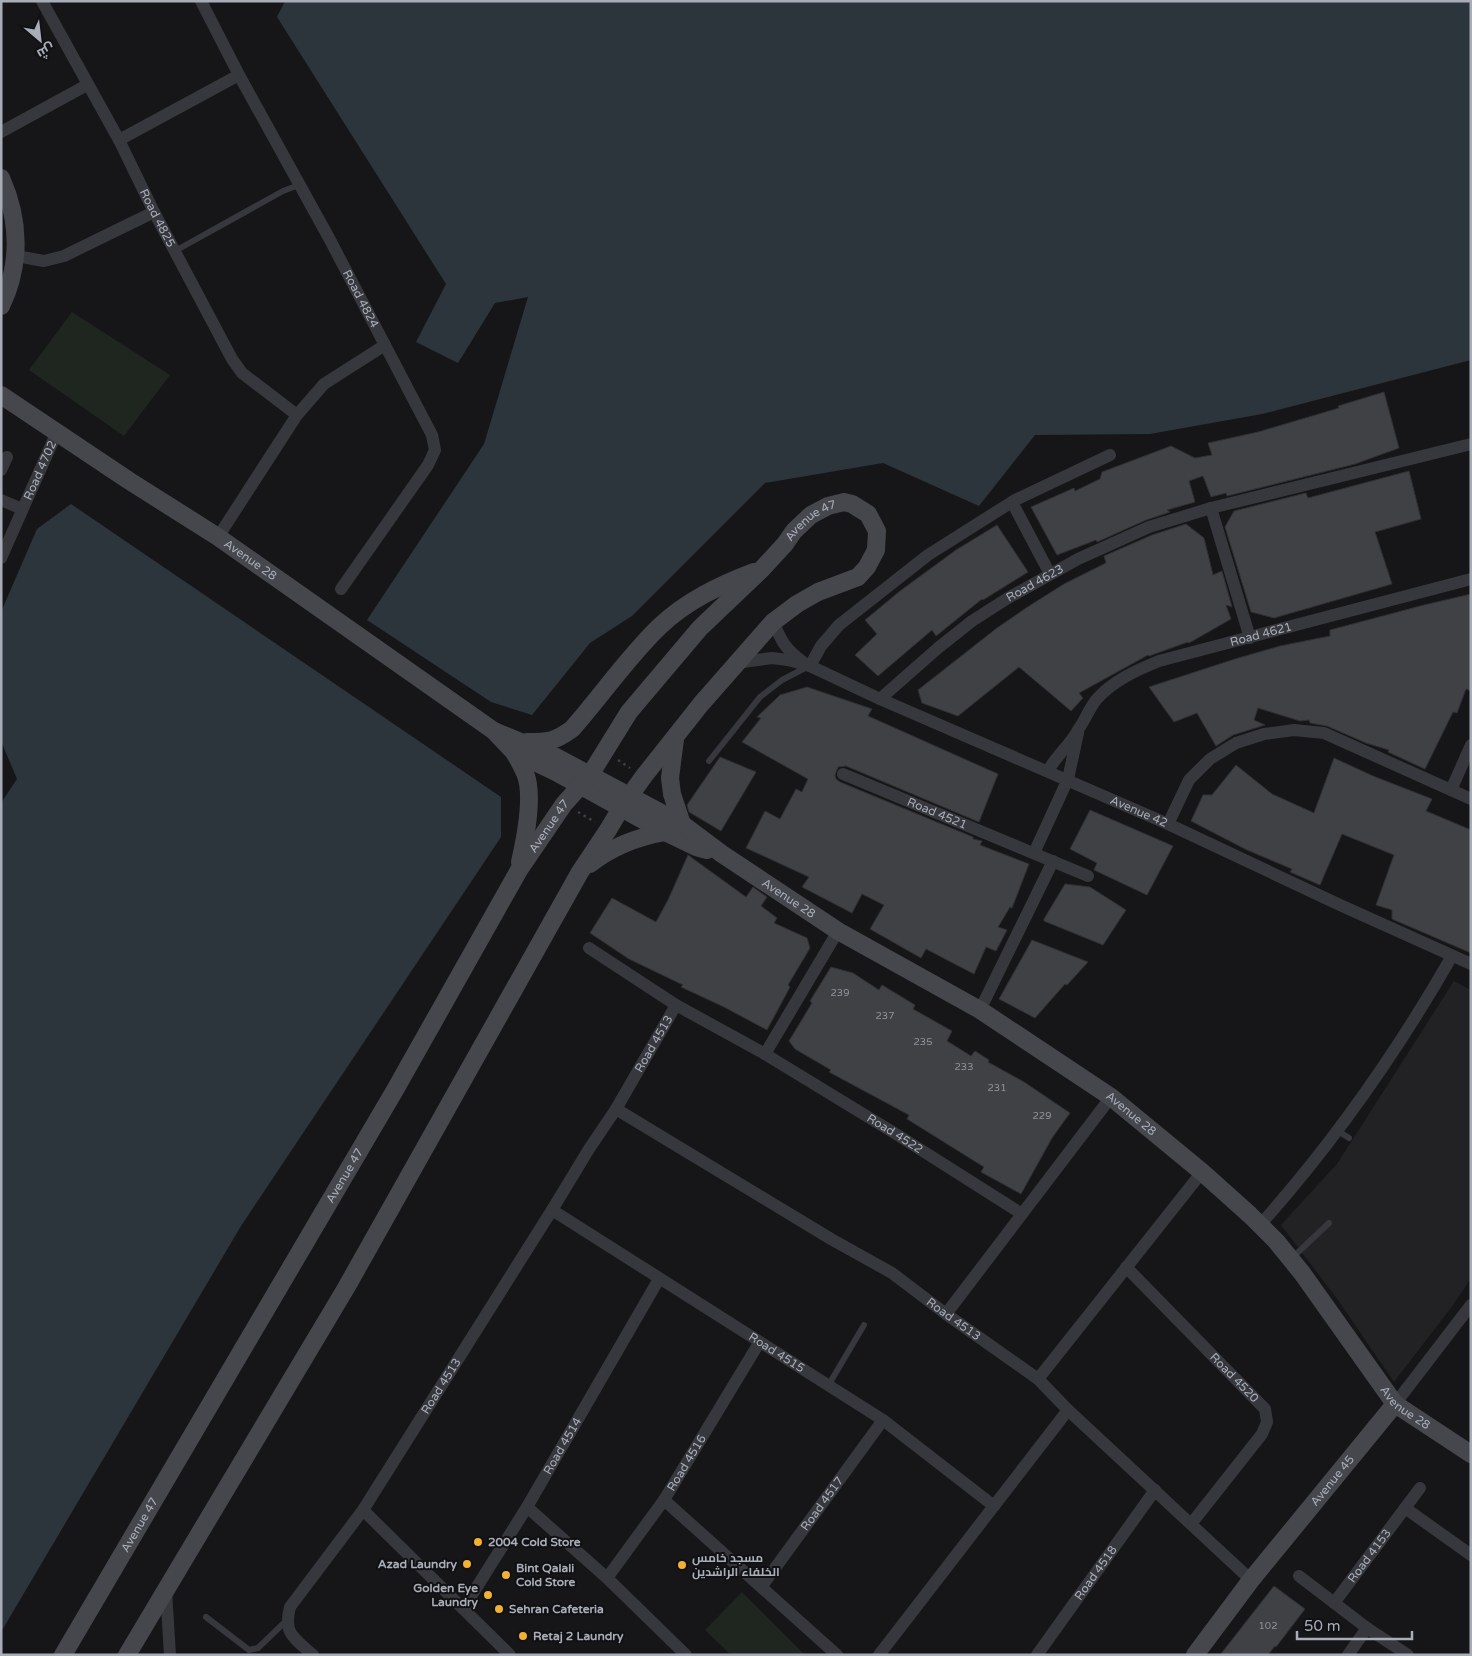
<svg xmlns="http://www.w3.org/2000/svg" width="1472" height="1656" viewBox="0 0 1472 1656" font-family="'Varela Round',Cairo,sans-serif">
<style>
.built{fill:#222225}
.green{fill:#1e261f}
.water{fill:#2c353c}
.building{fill:#404145;stroke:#303034}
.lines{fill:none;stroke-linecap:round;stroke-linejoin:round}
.path{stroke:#3d3f44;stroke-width:2.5;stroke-dasharray:2.5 4;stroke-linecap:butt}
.lane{stroke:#37383d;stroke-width:6}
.street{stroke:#37383d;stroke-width:12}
.secondary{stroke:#45474d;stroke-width:18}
.poi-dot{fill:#f2b134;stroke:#111113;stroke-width:2}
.labels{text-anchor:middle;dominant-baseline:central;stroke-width:4;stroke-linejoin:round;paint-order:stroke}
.number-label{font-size:10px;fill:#8e929b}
.street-label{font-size:12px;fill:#a8adb8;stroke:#111113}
.poi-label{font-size:12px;font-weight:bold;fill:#a8adb8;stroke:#111113;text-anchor:start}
</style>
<rect width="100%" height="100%" fill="#161618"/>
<path class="built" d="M1454,981L1471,990V1278L1453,1305L1394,1382L1338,1300L1281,1225L1337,1164Z"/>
<path class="green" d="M72,312L170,375L124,436L29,370Z
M742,1592L805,1655H731L705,1630Z"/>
<path class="water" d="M285,1H1471V360L1262,414L1150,434L1035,435L979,506L883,463L765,483L632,616L590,643L532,715L491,702L367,620L484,444L528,297L495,303L458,363L416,342L446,284L277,17Z
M71,504L501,797V837L241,1226L1,1632V803L17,779L1,741V612L37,529Z"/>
<path class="building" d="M1384,392L1399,448L1355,464L1227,496L1226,493L1211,497L1203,476L1189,481L1195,502L1167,510L1170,512L1146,520L1097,542L1096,540L1057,555L1031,507L1074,488L1075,491L1100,479L1102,472L1171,446L1195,458L1212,455L1208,443L1258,432L1339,408L1338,406Z
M1409,471L1421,519L1375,532L1392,584L1274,618L1251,612L1225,527L1234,511L1306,493L1308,498Z
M1186,524L1204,538L1213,575L1222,571L1232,607L1226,605L1231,619L1189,643L1188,642L1149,656L1148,655L1079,693L1083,698L1071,711L1019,667L958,716L922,703L918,690L997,628L1026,608L1064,584L1106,563L1104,556L1152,535Z
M997,525L1028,572L983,600L982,599L936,636L932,630L878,676L855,655L877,634L865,620L900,591L956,550Z
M1471,594V691L1466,689L1457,713L1453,712L1425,769L1388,752L1389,750L1366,743L1327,726L1310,723L1309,720L1300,721L1258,708L1254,720L1265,725L1233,735L1216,746L1197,713L1174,722L1149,687L1235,659L1280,646L1330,636V630L1424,605Z
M807,687L872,709L868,716L998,774L979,822L846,766L838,767L835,775L836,779L840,782L973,837V839L982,841L980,845L1029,864L1012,908L1010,907L998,927L1007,930L996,951L986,947L974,974L926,949L921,958L870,929L884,905L862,894L852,913L802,887L809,877L746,848L765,811L780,819L796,789L802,792L808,779L742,742L761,718L757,717L780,695Z
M720,757L756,772L721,831L689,812L687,805Z
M1334,758L1373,776L1432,799L1426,811L1471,830V953L1392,919V910L1376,905L1394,855L1342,834L1320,885L1290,872L1292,869L1247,850L1191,821L1203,795H1212L1236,765L1272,794L1314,813Z
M1090,810L1173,846L1147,895L1094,870L1097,863L1070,849Z
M688,855L746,897L753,887L767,897L761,906L777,918L774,923L807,938L810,948L788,985L790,987L767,1030L724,1007L681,987L683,985L629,959L590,933L612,898L656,922L668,900Z
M1065,884L1090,887L1126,910L1103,945L1044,921V919Z
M1032,940L1088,962L1067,985L1065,984L1035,1018L999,999Z
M831,967L853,973L879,990L882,985L915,1005L913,1009L952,1031L947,1041L971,1056L975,1051L989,1060L988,1062L1024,1082L1070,1113L1052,1138L1021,1194L981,1172L984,1167L907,1119L909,1115L829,1072L831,1070L795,1049L789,1041L812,1003L810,1001Z
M1274,1586L1305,1609L1276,1647L1275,1646L1268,1655H1220Z"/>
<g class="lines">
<path class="path" d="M618,760L630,768
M578,812L595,822"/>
<path class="lane" d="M175,251L283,191L299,185
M709,761L760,697L782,680L809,666
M1338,1131L1349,1138
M1292,1258L1329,1223
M828,1386L864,1325
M206,1617L249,1650L258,1648L287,1620"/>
<g class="street">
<path id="s1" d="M42,1L119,140L154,212L232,359L242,373L297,415"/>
<path id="s2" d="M201,1L239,75L329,238L432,435L435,450L428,465L341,589"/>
<path d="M1,132L87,85"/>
<path d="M119,140L239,75"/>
<path d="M16,256L44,261L64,256L154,212"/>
<path d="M1,470L7,457"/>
<path d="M1,500L22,509"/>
<path d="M1012,502L1050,574"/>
<path d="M1211,508L1250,638"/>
<path d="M218,537L297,415L324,384L385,345"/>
<path id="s3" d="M1,558L57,432"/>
<path d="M773,622C782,642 785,649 803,662"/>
<path id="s4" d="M736,663L772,658L788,660L810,666L880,699L1168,824L1340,905L1471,964"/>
<path d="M810,666L821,646L839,625L928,555L1015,500L1110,455"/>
<path id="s5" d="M880,699L938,648L972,621L1008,598L1078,559L1149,527L1211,508L1471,444"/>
<path id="s6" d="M1048,771C1056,756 1070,745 1078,730C1085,720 1089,709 1096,700C1112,681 1137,670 1159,661L1471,579"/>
<path id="s7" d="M843,774L1088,876"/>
<path d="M1451,790L1471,745"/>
<path d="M1168,824L1189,780L1210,759L1236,743L1264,734L1294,730L1324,733L1471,799"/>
<path d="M1034,853L1068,779L1078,733"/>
<path id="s8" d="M589,948L676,1005L765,1054L896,1134L1022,1214"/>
<path d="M980,1010L1053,861"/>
<path d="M765,1054L838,931"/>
<path id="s9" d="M616,1109L831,1239L892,1273L946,1314L1038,1379L1068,1410L1251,1580"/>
<path id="s10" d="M552,1210L883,1420L994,1506"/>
<path d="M1260,1225C1334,1142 1397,1052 1452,956"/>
<path id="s11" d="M1126,1267L1265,1409L1267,1422L1262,1434L1191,1524"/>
<path d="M946,1314L1111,1097"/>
<path d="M1038,1379L1202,1172"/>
<path d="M1395,1404L1471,1305"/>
<path d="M664,1500L837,1655"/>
<path d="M527,1507L607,1578L686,1655"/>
<path d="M1405,1508L1471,1555"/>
<path d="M363,1510L510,1655"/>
<path d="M1299,1576L1367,1628L1408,1655"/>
<path id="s12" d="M607,1578L664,1500L759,1343"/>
<path id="s13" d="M762,1586L883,1420"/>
<path d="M166,1590L170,1655"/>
<path id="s14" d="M1334,1603L1420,1488"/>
<path id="s15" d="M463,1609L527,1507L659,1279"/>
<path id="s16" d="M313,1655C294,1638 283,1634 290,1607L363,1510L552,1210L589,1149L616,1109L676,1005"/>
<path d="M879,1655L1068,1410"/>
<path id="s17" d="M1037,1655L1155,1490"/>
<path d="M1348,1655L1367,1628"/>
</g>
<g class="secondary">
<path d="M1,178C20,220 21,265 1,306"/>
<path id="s18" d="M1,395L128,480L218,537L494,731L514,752L556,772L665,832L696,847L707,850"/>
<path id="s19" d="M494,731L554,756L682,824L722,854L838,931L980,1010L1111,1097L1202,1172L1250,1215L1276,1241L1302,1273L1395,1404L1471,1454"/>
<path d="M675,739L670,778L672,794L682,824"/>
<path d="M527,742C548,742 554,742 572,729C602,695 627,658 659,627C686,601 720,585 754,572"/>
<path d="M514,752C518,759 522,766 525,773C534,794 525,840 520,862"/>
<path d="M590,864C613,846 637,837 665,832"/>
<path id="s20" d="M63,1655L395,1090L519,870L564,804L590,775L629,712L700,628L762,569L785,544L794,531L811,515L828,506L844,502L852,504L868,514L877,531L876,550L867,567L858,577L818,592L797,604L773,622L701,704L644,776L621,808L608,830L580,872L346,1288L127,1655"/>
<path id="s21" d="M1195,1655L1251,1580L1395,1404"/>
</g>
</g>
<g class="poi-dot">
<circle cx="478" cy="1542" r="5"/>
<circle cx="467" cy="1564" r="5"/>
<circle cx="682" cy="1565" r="5"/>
<circle cx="506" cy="1575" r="5"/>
<circle cx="488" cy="1595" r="5"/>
<circle cx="499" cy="1609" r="5"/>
<circle cx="523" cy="1636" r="5"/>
</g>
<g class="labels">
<g class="number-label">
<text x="840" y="993">239</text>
<text x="885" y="1016">237</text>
<text x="923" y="1042">235</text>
<text x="964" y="1067">233</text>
<text x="997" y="1088">231</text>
<text x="1042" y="1116">229</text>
<text x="1268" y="1626">102</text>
</g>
<g class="street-label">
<text stroke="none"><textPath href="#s1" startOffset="246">Road 4825</textPath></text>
<text stroke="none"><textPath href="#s2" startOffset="338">Road 4824</textPath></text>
<text stroke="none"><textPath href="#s3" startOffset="96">Road 4702</textPath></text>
<text stroke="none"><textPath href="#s20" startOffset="1366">Avenue 47</textPath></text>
<text stroke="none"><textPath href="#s18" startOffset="299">Avenue 28</textPath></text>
<text stroke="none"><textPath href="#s5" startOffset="194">Road 4623</textPath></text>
<text stroke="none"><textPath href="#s6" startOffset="266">Road 4621</textPath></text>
<text stroke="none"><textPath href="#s4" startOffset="435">Avenue 42</textPath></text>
<text stroke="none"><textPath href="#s7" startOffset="102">Road 4521</textPath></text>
<text stroke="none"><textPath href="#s20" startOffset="961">Avenue 47</textPath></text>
<text stroke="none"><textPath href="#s19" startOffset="340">Avenue 28</textPath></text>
<text stroke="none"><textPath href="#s16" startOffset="729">Road 4513</textPath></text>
<text stroke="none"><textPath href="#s19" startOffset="745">Avenue 28</textPath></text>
<text stroke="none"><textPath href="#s8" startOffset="358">Road 4522</textPath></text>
<text stroke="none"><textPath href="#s20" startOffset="556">Avenue 47</textPath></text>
<text stroke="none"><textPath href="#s9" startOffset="398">Road 4513</textPath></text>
<text stroke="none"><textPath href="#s10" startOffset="266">Road 4515</textPath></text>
<text stroke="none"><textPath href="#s11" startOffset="155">Road 4520</textPath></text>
<text stroke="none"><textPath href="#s16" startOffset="326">Road 4513</textPath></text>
<text stroke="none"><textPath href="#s19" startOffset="1150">Avenue 28</textPath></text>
<text stroke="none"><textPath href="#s15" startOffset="191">Road 4514</textPath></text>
<text stroke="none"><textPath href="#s12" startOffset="140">Road 4516</textPath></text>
<text stroke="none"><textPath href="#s21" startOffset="222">Avenue 45</textPath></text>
<text stroke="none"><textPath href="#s13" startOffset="102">Road 4517</textPath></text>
<text stroke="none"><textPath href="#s20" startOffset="151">Avenue 47</textPath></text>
<text stroke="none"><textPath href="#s14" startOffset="59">Road 4153</textPath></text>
<text stroke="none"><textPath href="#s17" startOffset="101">Road 4518</textPath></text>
</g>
<g class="poi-label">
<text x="488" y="1542">2004 Cold Store</text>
<text x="692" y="1558">مسجد خامس<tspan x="692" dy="14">الخلفاء الراشدين</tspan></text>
<text x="457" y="1564" text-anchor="end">Azad Laundry</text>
<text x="516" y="1568">Bint Qalali<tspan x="516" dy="14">Cold Store</tspan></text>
<text x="478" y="1588" text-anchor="end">Golden Eye<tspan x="478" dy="14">Laundry</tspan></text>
<text x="509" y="1609">Sehran Cafeteria</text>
<text x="533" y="1636">Retaj 2 Laundry</text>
</g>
</g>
<rect width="1472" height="1656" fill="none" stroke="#a8adb8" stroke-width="5"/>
<g transform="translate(40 40) rotate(152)" stroke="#111113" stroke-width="4" paint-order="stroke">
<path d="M0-4L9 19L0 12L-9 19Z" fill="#a8adb8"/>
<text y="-8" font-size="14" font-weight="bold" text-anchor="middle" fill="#a8adb8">ش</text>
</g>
<path d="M1297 1631v8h115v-8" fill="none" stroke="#a8adb8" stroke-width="2.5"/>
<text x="1304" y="1631" font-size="15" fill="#a8adb8" stroke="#111113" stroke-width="4" paint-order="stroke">50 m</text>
</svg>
